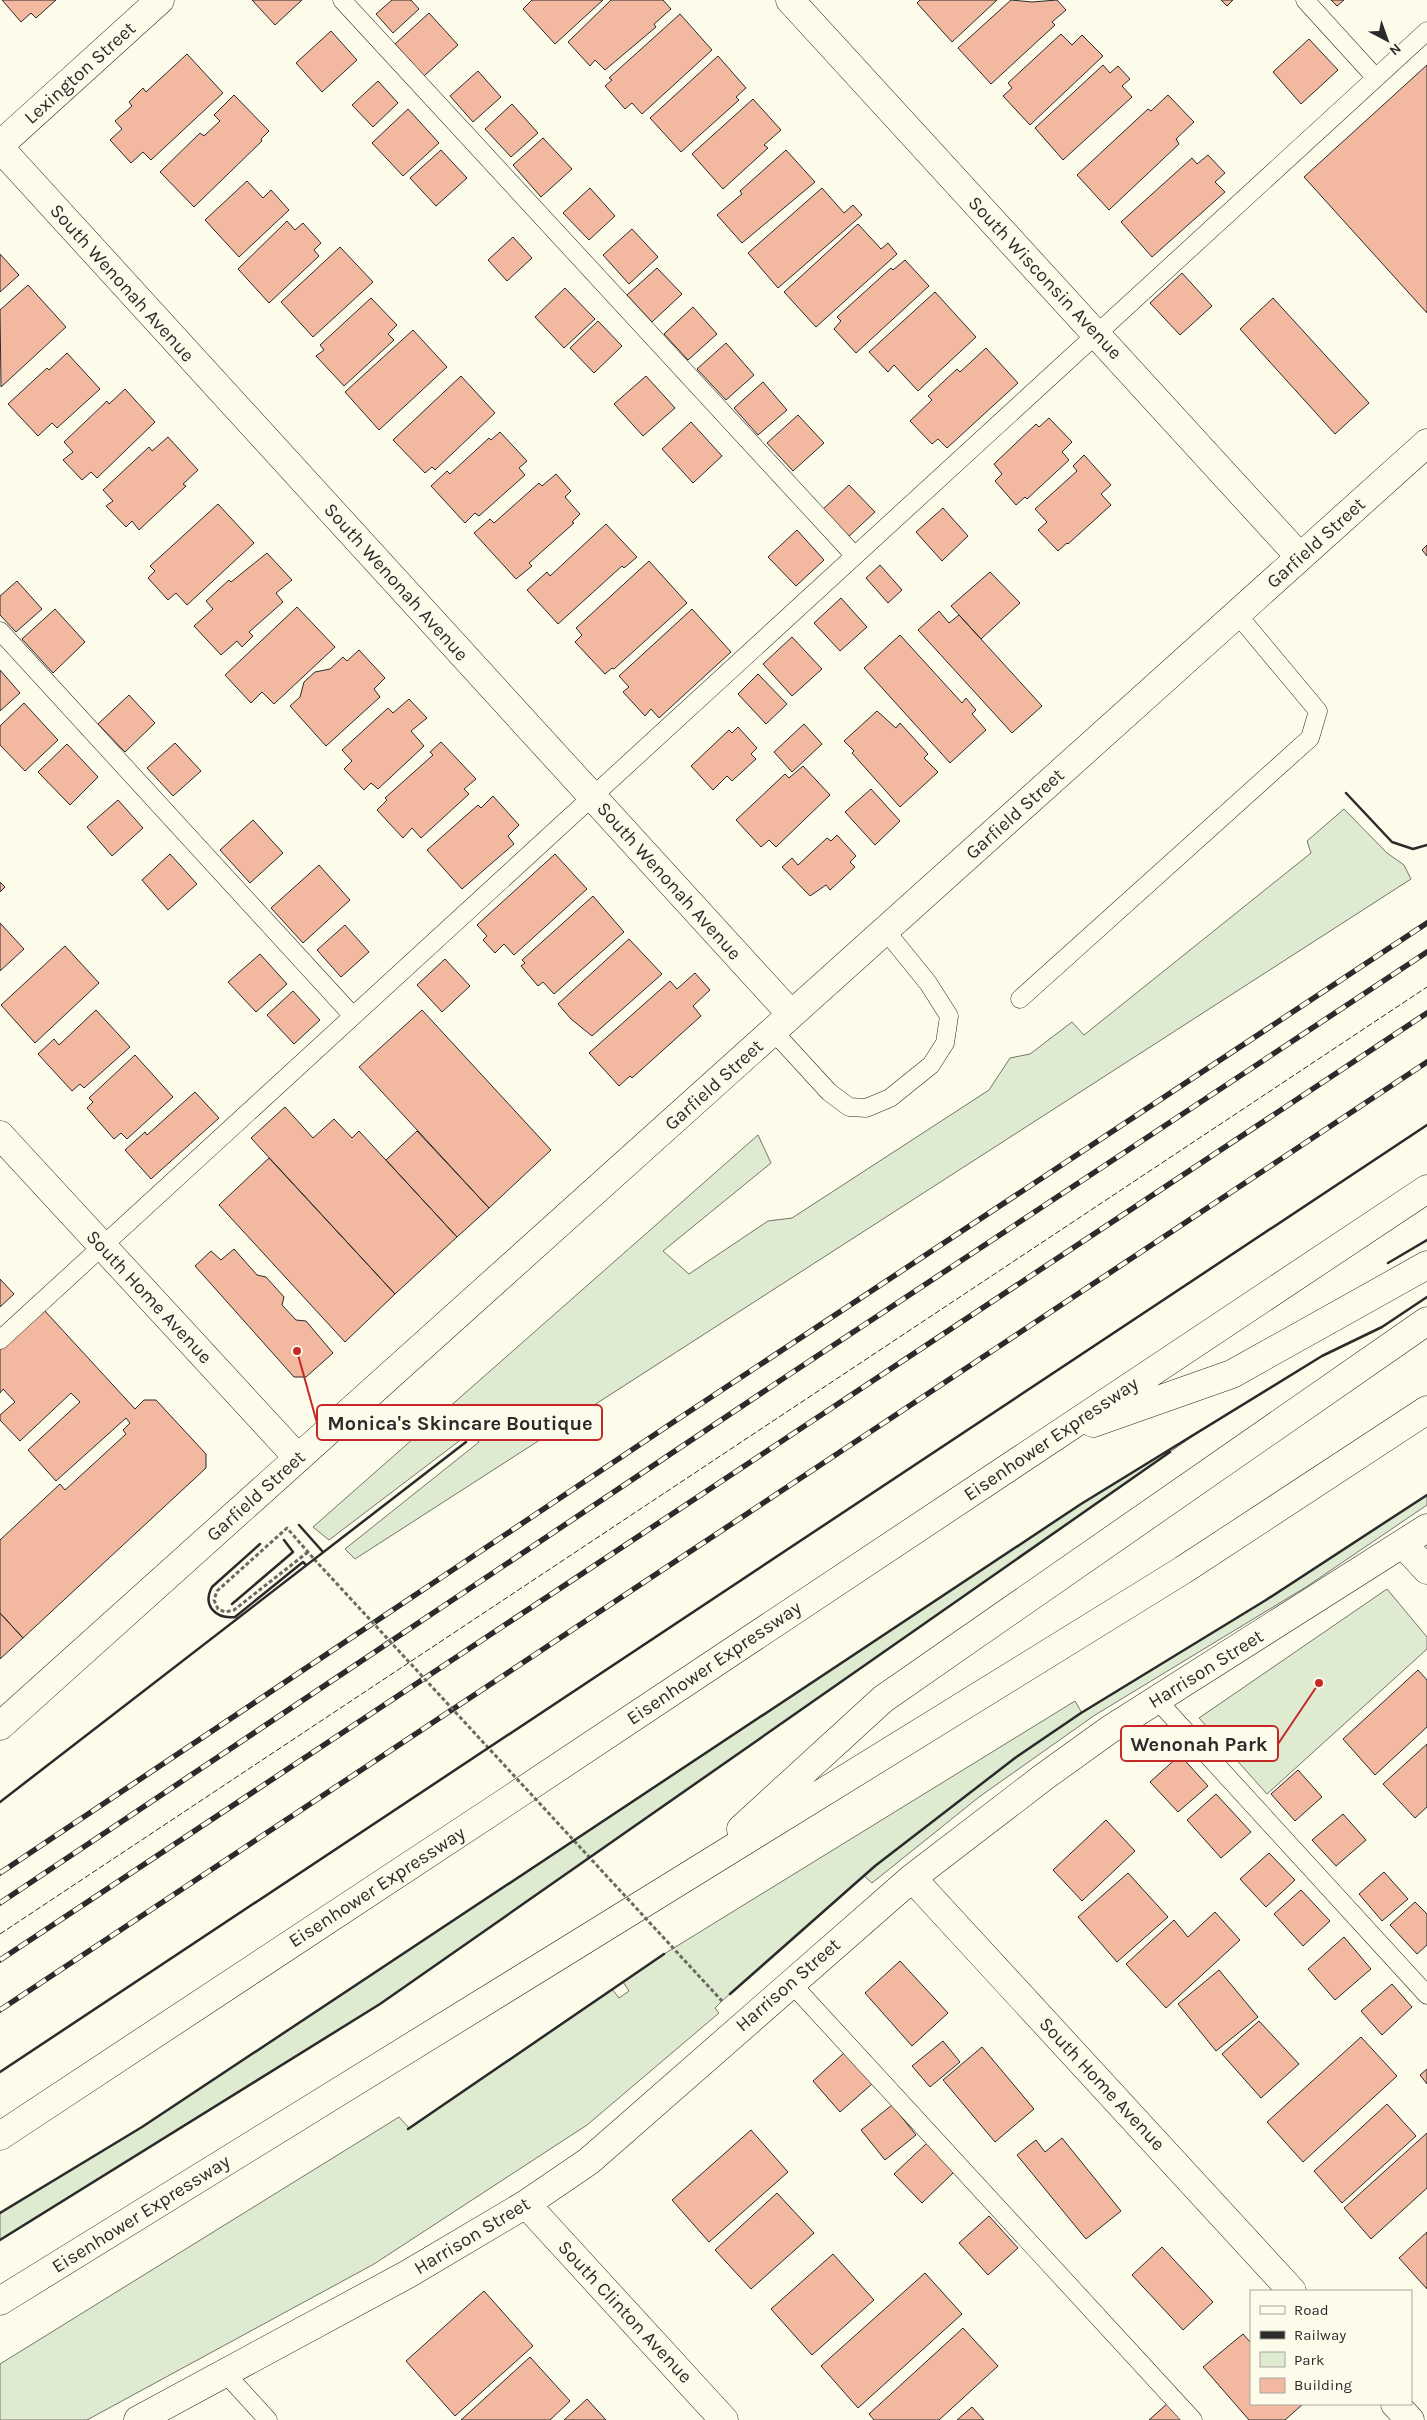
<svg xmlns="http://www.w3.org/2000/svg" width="1427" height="2420" viewBox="0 0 1427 2420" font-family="Karla,sans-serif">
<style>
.green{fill:#deebd1;stroke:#74746e}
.building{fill:#f2b8a0;stroke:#2b2b2b}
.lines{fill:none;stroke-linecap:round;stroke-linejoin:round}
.service-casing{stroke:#2b2b2b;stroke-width:19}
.minor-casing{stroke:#2b2b2b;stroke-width:29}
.tertiary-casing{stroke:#2b2b2b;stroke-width:29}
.motorway-casing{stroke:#2b2b2b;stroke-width:29}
.path{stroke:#6a6964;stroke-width:3;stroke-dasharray:4 2.5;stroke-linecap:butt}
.service{stroke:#fdfbea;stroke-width:18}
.minor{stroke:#fdfbea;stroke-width:28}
.tertiary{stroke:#fdfbea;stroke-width:28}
.motorway{stroke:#fdfbea;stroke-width:28}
.rail-casing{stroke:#2b2b2b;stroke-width:5.5}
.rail{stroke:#fdfbea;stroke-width:4;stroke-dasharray:11;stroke-linecap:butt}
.path-bridge{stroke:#6a6964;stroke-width:3;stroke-dasharray:4 2.5;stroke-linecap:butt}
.fence{stroke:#2b2b2b;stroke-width:1;stroke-dasharray:6 2.5;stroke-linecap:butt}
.wall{stroke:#2b2b2b;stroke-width:2.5}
.labels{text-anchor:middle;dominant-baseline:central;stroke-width:4;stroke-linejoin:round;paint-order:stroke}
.street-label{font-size:19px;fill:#2b2b2b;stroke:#fdfbea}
.leader{fill:none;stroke:#c62828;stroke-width:2}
.callout-dot{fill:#c62828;stroke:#fdfbea;stroke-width:2}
.callout{fill:#fdfbea;stroke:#c62828;stroke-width:2}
.callout-label{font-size:20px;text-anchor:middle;font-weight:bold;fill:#2b2b2b}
</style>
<rect width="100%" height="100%" fill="#fdfbea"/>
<path class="green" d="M1344,809L1387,853L1404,865L1411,879L355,1559L345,1549L479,1442L471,1432L329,1540L313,1527L758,1135L771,1163L663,1251L689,1274L768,1221L792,1218L989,1090L1010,1058L1030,1054L1072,1022L1084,1035L1311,853L1307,841Z
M1200,1431L380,2004L0,2240V2213L142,2127L1081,1504Z
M1427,1495V1505L1306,1587L1095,1715L979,1797L872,1883L864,1876L722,2001L715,2008L719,2013L587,2125L374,2264L87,2420H0V2364L399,2117L409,2128L612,1989L619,1998L629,1991L623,1982L664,1954L1075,1701L1082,1713L1266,1600Z
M1387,1589L1427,1637V1649L1267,1794L1199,1718Z"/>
<path class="building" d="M2,0H56L36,18L31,13L21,22Z
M252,0H302L275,25Z
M392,0H411L419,9L393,33L376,14Z
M532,0H603L555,44L523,9Z
M611,0H663L671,9L654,24L656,27L605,70L595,60L590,66L568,42Z
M920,0H997L952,42L917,3Z
M1011,0L1032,2L1057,0L1066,10L1052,22L1055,25L991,84L958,48Z
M1221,0H1233L1227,6Z
M1331,0H1344L1337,6Z
M429,13L458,45L424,76L395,44Z
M680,14L712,50L642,114L632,103L625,109L605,86L612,80L609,78Z
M331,31L357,60L322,92L296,63Z
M1061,34L1072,45L1082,35L1103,56L1030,125L1003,96L1012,88L1008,83Z
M1309,39L1338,70L1301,104L1273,72Z
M187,54L223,93L151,160L143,152L131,163L110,140L122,129L115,121L132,106L129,102L143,88L146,92Z
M718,56L746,88L736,97L739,100L681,152L650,118Z
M1103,65L1110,73L1118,66L1130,79L1122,86L1132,97L1063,160L1035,128Z
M1427,65V313L1304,177Z
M478,71L501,97L473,122L450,96Z
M378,81L398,103L373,127L352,105Z
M234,95L269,131L261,139L262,141L194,207L160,172L200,133L204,136L220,121L214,115Z
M1168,95L1194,122L1176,139L1179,144L1109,210L1077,175L1148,109L1151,111Z
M753,99L781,130L764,145L768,148L723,189L692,154Z
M512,104L538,133L511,157L485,129Z
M408,109L439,143L403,176L372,143Z
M543,138L572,169L541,197L513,165Z
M441,150L467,178L436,206L410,178Z
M786,150L815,182L742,243L717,215L742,194L740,191Z
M1208,155L1225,173L1215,182L1225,192L1152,257L1121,222L1192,158L1197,164Z
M247,181L263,198L271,190L289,210L239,257L205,220Z
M590,188L615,216L589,240L563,213Z
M822,188L844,213L853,205L862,215L778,288L748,253Z
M287,221L295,230L303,223L321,243L314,250L319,256L269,303L238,269Z
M858,224L881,249L888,243L897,254L816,327L784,292Z
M632,229L658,257L629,284L603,255Z
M513,237L532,258L507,281L488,260Z
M340,247L373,282L313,337L281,302Z
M0,254L19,275L0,292Z
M905,260L929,286L856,353L834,329L841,321L837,317L891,268L893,270Z
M657,268L682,294L652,322L627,295Z
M1182,273L1212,306L1180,335L1150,303Z
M28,285L66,327L1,387L0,310Z
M565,288L595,319L564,348L535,317Z
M935,292L976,337L918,391L894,365L888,372L869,352Z
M371,298L397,325L388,334L394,340L344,386L316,356L324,350L320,345Z
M1273,298L1369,403L1335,434L1240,329Z
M693,307L717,334L688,360L664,334Z
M598,321L622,346L594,373L570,348Z
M413,330L447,367L379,430L345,392Z
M726,343L754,375L726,400L697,369Z
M986,348L1018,383L947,448L938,439L932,444L910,421L932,400L928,396L957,369L960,372Z
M67,353L100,389L57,428L52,423L38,436L8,404L47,368L49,370Z
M461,376L495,413L435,470L432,467L425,473L393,440Z
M646,376L675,408L643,436L614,404Z
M763,382L787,410L758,435L734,408Z
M125,389L155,422L97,478L91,472L82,480L63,460L73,452L64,442L107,401L109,404Z
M798,415L824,443L793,471L767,443Z
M1049,418L1072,442L1062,452L1069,460L1027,499L1025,497L1016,505L995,481L1002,474L994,464L1036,424L1039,427Z
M691,422L722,456L693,483L662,449Z
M500,432L527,461L519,468L525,475L479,516L475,513L465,523L431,486L447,471L450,474L489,438L491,440Z
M168,437L198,470L183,484L186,486L139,530L132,521L126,527L106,506L113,501L103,490L149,447L152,451Z
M1084,455L1111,485L1101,494L1111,505L1068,544L1067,543L1058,551L1038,530L1047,522L1035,509L1077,471L1073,466Z
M556,474L571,491L565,497L580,514L572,522L574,523L529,563L532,566L516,579L474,533L490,519L494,523L539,483L542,486Z
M849,485L875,512L847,538L822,510Z
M218,504L254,543L187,605L176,593L168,600L148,578L155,571L150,566Z
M943,508L968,536L942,561L916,532Z
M606,524L637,557L624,568L622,566L558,624L527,590L547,572L550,576Z
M797,530L824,560L796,586L768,557Z
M1427,545V556L1422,550Z
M267,553L292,580L276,593L283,602L249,632L253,636L242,647L237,641L221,655L194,626L213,609L206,601L229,580L231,582Z
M649,561L687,603L614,669L612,668L605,674L575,642L582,635L576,628Z
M880,565L902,590L888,603L866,578Z
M990,572L1020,603L981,639L951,606Z
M17,581L42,609L16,632L0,615V596Z
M841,598L867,627L840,651L814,623Z
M297,607L335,647L274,704L262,692L251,703L225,675Z
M55,609L85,642L53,673L22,639Z
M692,609L731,652L659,718L651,709L645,716L623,692L629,687L619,676Z
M939,611L949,623L959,615L1042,706L1012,733L918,630Z
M900,635L962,703L966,698L976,710L972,714L986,730L950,763L864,668Z
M792,637L822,669L792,696L763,664Z
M359,650L385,678L374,689L380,697L326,746L290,706L300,697L304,682L315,672L330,669L343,657L347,661Z
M0,670L20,693L0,711Z
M758,674L787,704L766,724L738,694Z
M129,695L155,723L125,752L98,724Z
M409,699L427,718L411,731L424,746L378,789L371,783L364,790L344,769L352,761L342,750L388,708L393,713Z
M24,703L58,740L25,771L0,745V726Z
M877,711L896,728L900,723L928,754L924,758L938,772L900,807L852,753L854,751L844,741Z
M804,724L822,744L792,772L774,752Z
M738,727L757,748L751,754L756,759L732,781L727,776L713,790L691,766L729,730L732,733Z
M441,742L476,779L464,789L469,794L421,838L412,828L403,838L377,810L387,800L385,798L433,755L430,752Z
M175,743L201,771L173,796L147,768Z
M67,744L98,777L70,805L38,772Z
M803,766L830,795L776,847L769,840L761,847L736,820L785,774L789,778Z
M871,789L900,821L875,845L845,812Z
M493,796L519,825L508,836L514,844L462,889L427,850L478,805L481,808Z
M118,800L143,828L112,856L87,827Z
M253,820L283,853L250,883L220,850Z
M837,835L856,856L850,862L855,867L830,890L826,885L810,896L782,867L792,858L798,865L827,838L831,841Z
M170,854L197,884L168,910L142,880Z
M555,854L587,889L514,955L504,944L495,953L483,940L487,936L477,925Z
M319,865L350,900L303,943L271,908Z
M0,882L5,887L0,892Z
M593,896L624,932L554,994L543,982L538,986L521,966L525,963L522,960Z
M0,923L24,949L0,971Z
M345,925L369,952L341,977L317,950Z
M629,939L662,974L592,1036L571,1019L558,1004Z
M65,946L99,983L35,1043L1,1005Z
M260,954L287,984L256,1012L228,982Z
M445,959L470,986L442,1012L417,985Z
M695,973L710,990L693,1006L701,1016L632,1078L630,1076L619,1086L589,1053L670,981L677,989Z
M293,991L320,1020L294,1044L267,1015Z
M96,1010L130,1047L84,1088L80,1084L72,1091L38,1054L54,1039L59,1045Z
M422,1010L551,1150L489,1208L359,1067Z
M135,1055L173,1097L127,1139L121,1133L114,1139L87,1108L93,1102L89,1098Z
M195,1092L219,1118L151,1179L125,1150L145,1132L147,1135Z
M285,1107L313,1138L334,1119L352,1138L359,1131L457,1237L395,1294L251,1138Z
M417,1131L489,1208L457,1237L386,1160Z
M269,1158L395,1294L345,1342L219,1205Z
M234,1249L257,1275L266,1277L284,1297L282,1305L296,1320L306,1321L333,1353L306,1377H294L195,1266L211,1251L221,1260Z
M0,1279L14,1294L0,1307Z
M44,1310L135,1409L144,1400H156L206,1454V1468L23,1638L0,1613V1540L60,1484L65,1490L126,1434L123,1430L130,1423L126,1418L56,1481L28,1450L80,1402L71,1393L20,1441L0,1420V1415L15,1402L3,1389L0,1393V1349Z
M0,1613L23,1638L0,1659Z
M1418,1670L1427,1680V1727L1375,1775L1343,1739Z
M1427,1744V1807L1415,1818L1383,1784Z
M1180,1755L1208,1786L1178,1812L1150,1782Z
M1298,1770L1322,1797L1295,1821L1271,1794Z
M1216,1794L1251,1832L1221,1858L1187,1820Z
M1343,1814L1366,1840L1336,1866L1312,1840Z
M1106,1820L1135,1851L1082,1901L1053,1870Z
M1269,1853L1295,1880L1266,1907L1240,1879Z
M1384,1872L1408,1899L1382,1921L1359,1894Z
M1128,1873L1168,1917L1117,1962L1078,1917Z
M1301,1890L1330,1921L1303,1946L1274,1914Z
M1415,1902L1427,1914V1945L1417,1954L1390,1925Z
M1215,1912L1240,1940L1166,2008L1126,1964L1174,1920L1188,1937Z
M1344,1937L1371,1969L1335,2000L1308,1969Z
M900,1961L948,2013L912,2046L865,1993Z
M1219,1970L1258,2017L1216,2051L1178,2004Z
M1392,1984L1412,2007L1382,2035L1361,2011Z
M1259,2021L1299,2064L1261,2098L1222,2054Z
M1361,2037L1397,2076L1303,2162L1267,2122Z
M943,2041L960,2062L930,2087L912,2066Z
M982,2047L1034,2109L995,2142L943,2080Z
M844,2053L872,2084L840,2112L813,2081Z
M1427,2069V2084L1420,2075Z
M1387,2104L1416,2136L1342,2203L1314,2171Z
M892,2105L916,2135L885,2160L861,2130Z
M751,2130L788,2172L709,2242L672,2200Z
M1427,2133V2188L1371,2239L1344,2208Z
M1062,2138L1121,2211L1086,2239L1017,2155L1036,2140L1045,2152Z
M927,2143L954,2172L922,2203L894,2174Z
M777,2193L814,2233L751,2289L715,2250Z
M989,2216L1018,2248L988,2275L959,2243Z
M1427,2232V2289L1399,2258Z
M1162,2247L1213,2302L1183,2330L1132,2275Z
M833,2254L874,2300L812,2355L771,2309Z
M925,2273L962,2314L858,2408L821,2366Z
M484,2291L533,2346L455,2416L406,2361Z
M963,2328L998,2366L939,2420H874L869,2414Z
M1243,2334L1251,2343V2404H1303L1285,2420H1249L1203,2367Z
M530,2357L570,2401L550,2420H461Z
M587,2399L606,2420H564Z
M1168,2403L1184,2420H1149Z
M972,2407L984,2420H957Z"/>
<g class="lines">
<g class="service-casing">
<path id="service" d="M342,0L855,556
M1305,0L1376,78
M0,631L353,1016
M1020,999L1310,738L1318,711L1237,614
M773,1031L829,1092L849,1107L866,1108L890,1098L931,1065L945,1043L949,1016L928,983L885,930
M0,1340L1427,31
M1157,1700L1427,1995
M791,1983L1193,2420
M225,2373L268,2420"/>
</g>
<g class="minor-casing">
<path id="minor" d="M790,0L1300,557
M0,145L160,0
M0,148L791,1014
M0,1135L298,1458
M1403,1544L1427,1570
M912,1878L1292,2291
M526,2204L724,2420
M1395,2404L1410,2420
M138,2420L408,2274L526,2204L589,2161L912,1878L1045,1776L1109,1730L1427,1528"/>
</g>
<g class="tertiary-casing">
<path id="tertiary" d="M0,1726L1427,443"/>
</g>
<g class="motorway-casing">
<path id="motorway" d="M1093,1423L1232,1374L1427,1265
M741,1829L883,1699L1427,1321
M0,2136L503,1804L1427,1189
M0,2301L1183,1570L1427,1410"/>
</g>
<path class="path" d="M308,1552L234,1610L225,1612L218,1609L214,1600L217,1591L287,1528L314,1559"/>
<use href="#service" class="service"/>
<use href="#minor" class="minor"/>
<use href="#tertiary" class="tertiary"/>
<use href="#motorway" class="motorway"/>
<g class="rail-casing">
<path id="rail" d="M0,1873L675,1421L1427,923
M0,1903L787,1376L1427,952
M0,1960L1427,1013
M0,2010L1427,1062"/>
</g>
<use href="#rail" class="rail"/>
<path class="path-bridge" d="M314,1559L722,2001"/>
<path class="fence" d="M0,1934L1427,987"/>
<path class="wall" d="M1346,793L1392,842L1413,849L1427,845
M1388,1263L1427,1240
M299,1525L323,1552
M260,1544L212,1587C202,1606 216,1619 235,1617L303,1562L306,1565
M232,1604L293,1552L284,1540
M0,1802L466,1442
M730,1994L875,1866L1015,1758L1081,1713L1266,1600L1427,1495
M0,2072L1427,1125
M408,2129L664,1954
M0,2213L142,2127L1081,1504L1322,1356L1382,1327L1427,1297
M0,2240L380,2004L1170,1452"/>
</g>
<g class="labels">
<g class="street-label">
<text transform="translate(80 73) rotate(-42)">Lexington Street</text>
<text transform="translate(1045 278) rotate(47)">South Wisconsin Avenue</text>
<text transform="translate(122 283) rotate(48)">South Wenonah Avenue</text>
<text transform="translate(1316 543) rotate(-42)">Garfield Street</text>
<text transform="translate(396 582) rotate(48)">South Wenonah Avenue</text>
<text transform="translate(1015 814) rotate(-42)">Garfield Street</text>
<text transform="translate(669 881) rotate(48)">South Wenonah Avenue</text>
<text transform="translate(714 1085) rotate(-42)">Garfield Street</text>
<text transform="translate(149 1297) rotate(47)">South Home Avenue</text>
<text transform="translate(1051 1439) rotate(-34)">Eisenhower Expressway</text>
<text transform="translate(256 1496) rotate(-42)">Garfield Street</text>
<text transform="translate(714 1663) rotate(-34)">Eisenhower Expressway</text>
<text transform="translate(1206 1669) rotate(-32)">Harrison Street</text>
<text transform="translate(377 1887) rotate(-33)">Eisenhower Expressway</text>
<text transform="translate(788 1985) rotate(-41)">Harrison Street</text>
<text transform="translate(1102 2084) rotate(47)">South Home Avenue</text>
<text transform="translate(141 2214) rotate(-32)">Eisenhower Expressway</text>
<text transform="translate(472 2236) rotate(-31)">Harrison Street</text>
<text transform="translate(625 2312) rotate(47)">South Clinton Avenue</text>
</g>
</g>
<path class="leader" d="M297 1351L317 1423M1319 1683L1278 1744"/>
<g class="callout-dot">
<circle cx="297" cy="1351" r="5"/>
<circle cx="1319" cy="1683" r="5"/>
</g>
<g class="callout">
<rect x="317" y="1405" width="285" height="35" rx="5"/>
<rect x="1121" y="1726" width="157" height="35" rx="5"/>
</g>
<g class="callout-label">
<text x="460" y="1430">Monica's Skincare Boutique</text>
<text x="1199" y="1751">Wenonah Park</text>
</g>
<rect x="1250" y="2290" width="162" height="115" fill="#fdfbea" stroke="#a9a89e"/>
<rect x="1260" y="2306" width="25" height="8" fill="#fdfbea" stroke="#a9a89e"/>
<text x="1294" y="2315" font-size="15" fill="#2b2b2b">Road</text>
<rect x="1260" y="2331" width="25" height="8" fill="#2b2b2b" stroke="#a9a89e"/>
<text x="1294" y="2340" font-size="15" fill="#2b2b2b">Railway</text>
<rect x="1260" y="2352" width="25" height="15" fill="#deebd1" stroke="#a9a89e"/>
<text x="1294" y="2365" font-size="15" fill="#2b2b2b">Park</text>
<rect x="1260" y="2378" width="25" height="15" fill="#f2b8a0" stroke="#a9a89e"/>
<text x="1294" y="2390" font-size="15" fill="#2b2b2b">Building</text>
<g transform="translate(1387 40) rotate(139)" stroke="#fdfbea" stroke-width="4" paint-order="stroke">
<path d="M0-4L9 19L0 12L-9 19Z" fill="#2b2b2b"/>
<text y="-8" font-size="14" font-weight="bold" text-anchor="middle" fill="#2b2b2b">N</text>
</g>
</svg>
